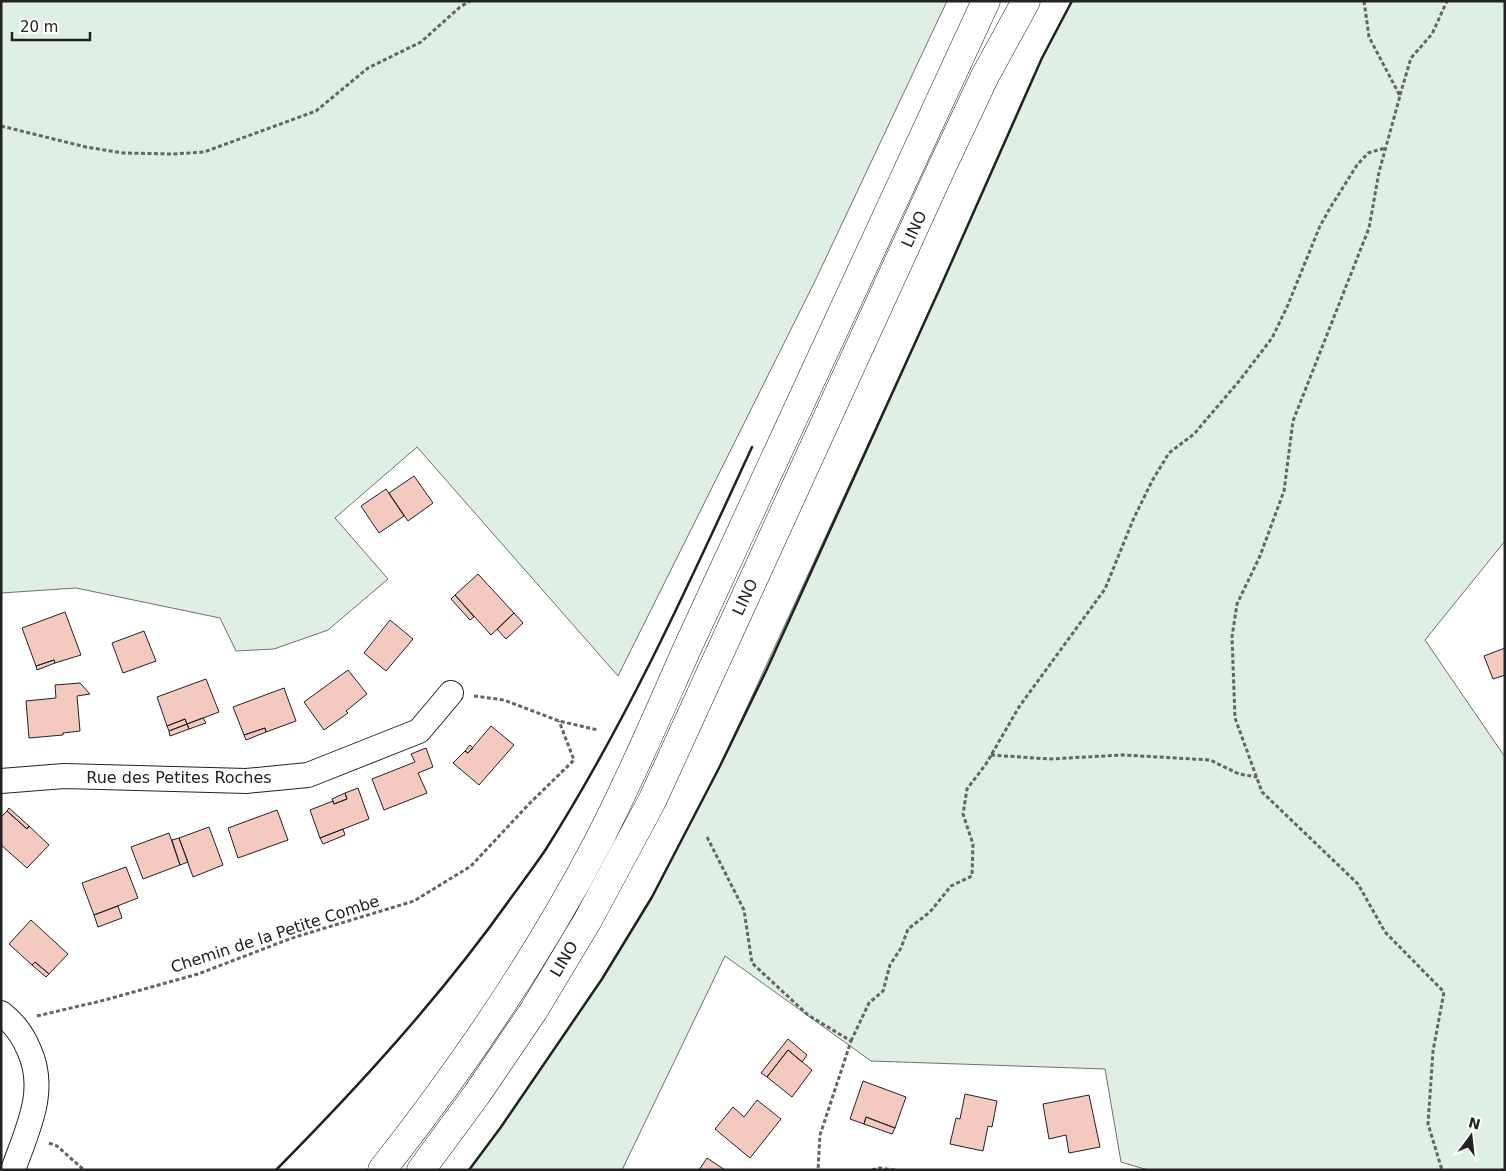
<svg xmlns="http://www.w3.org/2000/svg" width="1506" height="1171" viewBox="0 0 1506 1171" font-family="'DejaVu Sans',sans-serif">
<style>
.green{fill:#e0efe3;stroke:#6f6f6f}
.building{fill:#f3c9c0;stroke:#222}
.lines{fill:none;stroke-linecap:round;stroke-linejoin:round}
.street-casing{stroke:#222;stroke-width:26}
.highway-casing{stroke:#222;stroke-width:29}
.path{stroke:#646464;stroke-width:3;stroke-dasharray:4 2.5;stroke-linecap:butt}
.street{stroke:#fff;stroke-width:24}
.highway{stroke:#fff;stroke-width:28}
.wall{stroke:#222;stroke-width:2.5}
.labels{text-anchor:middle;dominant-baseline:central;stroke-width:4;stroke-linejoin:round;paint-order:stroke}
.street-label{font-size:16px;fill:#222;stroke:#fff}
</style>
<rect width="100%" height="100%" fill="#fff"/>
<path class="green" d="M1,1H947L815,281L618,676L417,447L335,518L388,579L328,630L274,649L236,651L220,618L76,588L1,593Z
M1072,1H1505V541L1425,640L1505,757V1170H1148L1121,1162L1105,1069L871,1061L725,956L622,1170H469L501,1127L602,979L652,897L719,768L940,288L1042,58Z"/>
<path class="building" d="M414,476L433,503L408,521L389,493Z
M386,489L404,516L379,533L361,506Z
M478,574L514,613L491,635L455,595Z
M455,595L474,617L470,620L451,599Z
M65,612L81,655L55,663L54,660L36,666L22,628Z
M514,613L523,623L506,639L497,629Z
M390,620L413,639L386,671L364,653Z
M144,631L156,661L123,673L112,643Z
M1505,648V675L1493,679L1484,656Z
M54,660L55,663L37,670L36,666Z
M348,670L367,694L346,711L348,713L324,730L304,702Z
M206,679L219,712L187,724L185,719L167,726L157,697Z
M80,683L90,694L77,696L80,731L63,733V735L29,738L26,701L56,698L55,685Z
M284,688L296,721L266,732L265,728L244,735L233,707Z
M203,718L206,723L189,729L187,724Z
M185,719L187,724L169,731L167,726Z
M187,724L189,729L170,736L169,731Z
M491,726L514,745L479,785L453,763L465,751L468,753Z
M265,728L266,732L246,740L244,735Z
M470,745L473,748L468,753L465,751Z
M426,748L433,767L418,773L427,793L384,810L372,779L415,762L411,754Z
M358,788L369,819L320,838L310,810L333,801L334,804L347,799L345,793Z
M345,793L347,799L334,804L332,799Z
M9,808L29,826L27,829L7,811Z
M277,810L288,840L238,858L228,828Z
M7,811L27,829L29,826L49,845L27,868L1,845V817Z
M209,827L223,865L193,877L179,838Z
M343,829L345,835L323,844L320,838Z
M169,833L180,865L143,879L131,847Z
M179,838L188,862L180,865L172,840Z
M126,867L138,898L94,915L82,883Z
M118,906L122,918L98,927L94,915Z
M31,920L68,954L49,974L35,962L32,965L9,944Z
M35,962L49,974L46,977L32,965Z
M788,1039L807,1055L802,1062L788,1050L767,1077L761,1073Z
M788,1050L812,1070L792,1097L767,1077Z
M863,1081L906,1097L895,1128L866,1117L864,1124L850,1119Z
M965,1094L997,1101L992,1127L988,1126L983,1151L950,1144L956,1118L960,1119Z
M1089,1095L1100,1147L1069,1153L1066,1135L1049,1139L1043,1104Z
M757,1100L781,1119L750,1158L715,1129L733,1107L744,1117Z
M866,1117L895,1128L892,1134L864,1124Z
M707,1158L725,1170H699Z"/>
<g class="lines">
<g class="street-casing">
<path id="street" d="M1,781L64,776L246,781L308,775L419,731L451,693
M1,1013C14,1023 23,1035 29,1050C48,1091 27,1130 13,1170"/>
</g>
<g class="highway-casing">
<path id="highway" d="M382,1170C464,1066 538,957 599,840C631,778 658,714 686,651L986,1
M421,1170L477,1094L534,1010L588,920L652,801L942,167L985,76L1026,1"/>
</g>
<path class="path" d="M1364,1L1369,37L1400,96L1379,172L1369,228L1293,421L1284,491L1260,556L1237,604L1232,637L1235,718L1262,792L1358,884L1385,932L1444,992L1433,1051L1428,1124L1442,1170
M1400,95L1411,58L1432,34L1447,1
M1,126L86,147L123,153L173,154L204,152L316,111L368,68L421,42L460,7L470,1
M474,696L504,700L559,721L598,730
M991,755L1049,759L1123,755L1210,760L1239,774L1257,777
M707,837L744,910L752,963L808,1015L851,1041L820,1135L818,1170
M37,1016L105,1000L198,974L292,938L414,901L471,866L530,803L574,760L559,721
M851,1041L869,1003L883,991L890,965L901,948L908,929L930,912L951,886L972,876L973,844L963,814L967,789L986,764L1019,707L1105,589L1133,520L1152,481L1169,453L1194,434L1240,380L1272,338L1287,307L1320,226L1330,208L1357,165L1368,153L1385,148
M49,1143L57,1146L84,1170
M872,1170L880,1168L895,1170"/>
<use href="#street" class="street"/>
<use href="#highway" class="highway"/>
<path class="wall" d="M276,1170C361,1084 443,994 513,895C524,880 536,864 546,849C627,721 689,584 752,447
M469,1170L501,1127L602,979L652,897L719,768L767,669L940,288L1042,58L1072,1"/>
</g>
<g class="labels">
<g class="street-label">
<text transform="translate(914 229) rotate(-65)">LINO</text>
<text transform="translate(745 597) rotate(-65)">LINO</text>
<text x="179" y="777">Rue des Petites Roches</text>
<text transform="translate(275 934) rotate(-18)">Chemin de la Petite Combe</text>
<text transform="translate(564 959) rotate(-59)">LINO</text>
</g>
</g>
<rect width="1506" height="1171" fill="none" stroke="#222222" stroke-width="5"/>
<g transform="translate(1471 1136) rotate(15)" stroke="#ffffff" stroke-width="4" paint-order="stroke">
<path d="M0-4L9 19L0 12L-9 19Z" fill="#222222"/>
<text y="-8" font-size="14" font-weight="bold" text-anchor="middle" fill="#222222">N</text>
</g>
<path d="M12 32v8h78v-8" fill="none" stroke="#222222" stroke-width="2.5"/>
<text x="20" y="32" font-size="15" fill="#222222" stroke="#ffffff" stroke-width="4" paint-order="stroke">20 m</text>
</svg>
